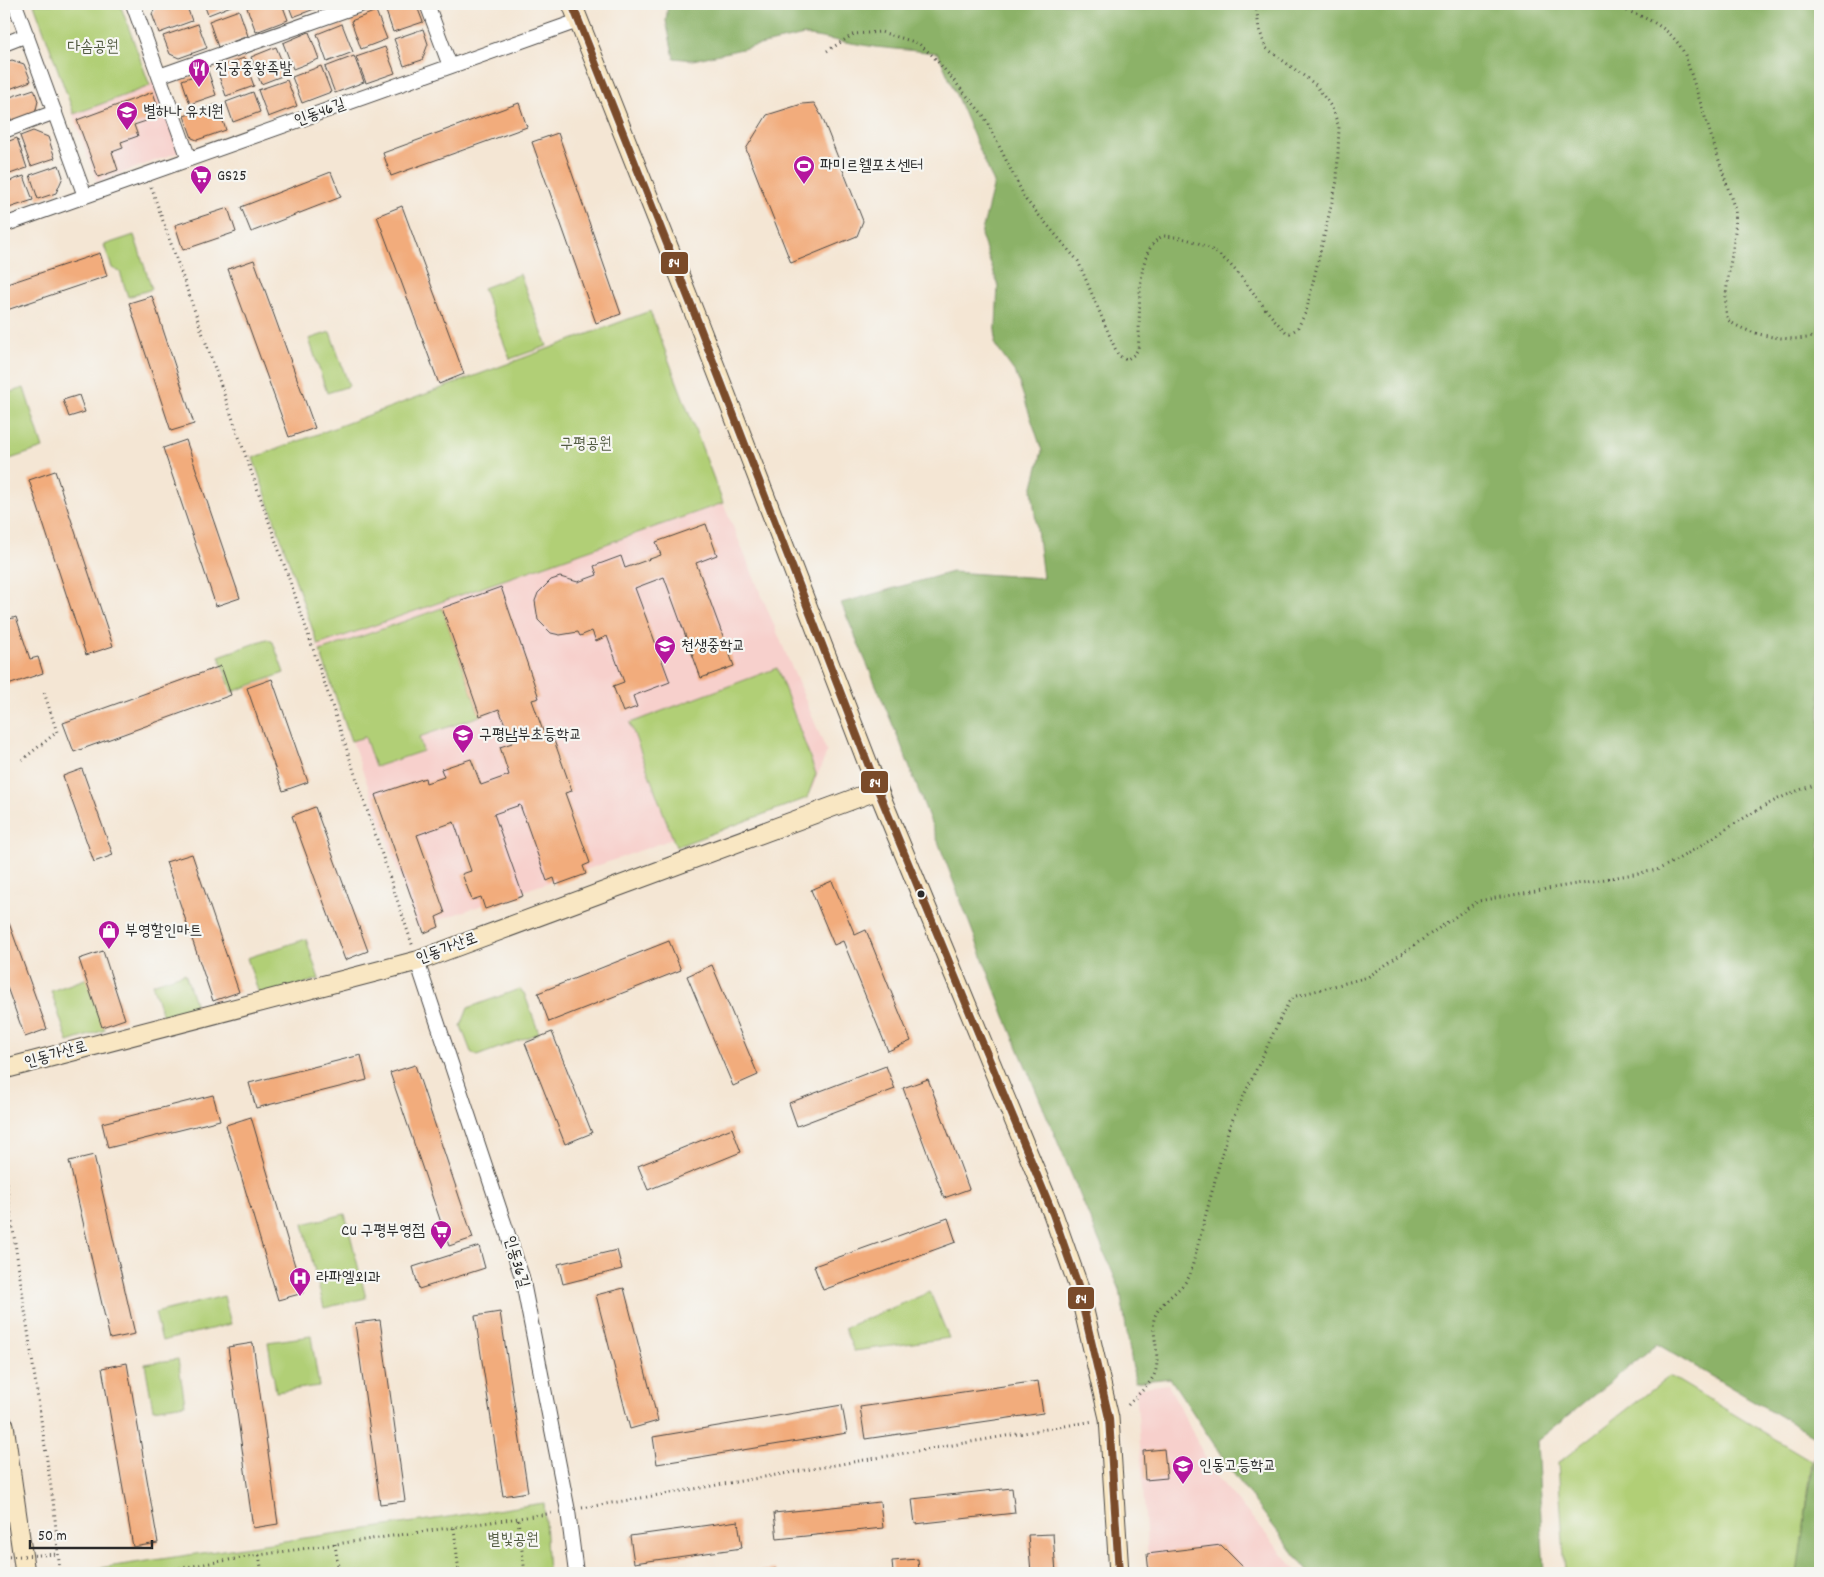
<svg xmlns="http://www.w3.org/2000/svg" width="1824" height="1577" viewBox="0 0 1824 1577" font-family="Dekko,'Poor Story',sans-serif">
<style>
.built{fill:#f7d0cc}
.green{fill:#b1cf76;stroke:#6e7d50}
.forest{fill:#8cb267;stroke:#5c6e49}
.building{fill:#f2ac7c}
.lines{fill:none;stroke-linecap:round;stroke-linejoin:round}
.street-casing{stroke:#494744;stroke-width:16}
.secondary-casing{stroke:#494744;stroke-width:21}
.path{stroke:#494744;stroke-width:3;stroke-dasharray:1 4;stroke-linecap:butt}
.street{stroke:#fff;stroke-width:14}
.secondary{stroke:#f9e7c3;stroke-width:19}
.path-bridge{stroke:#494744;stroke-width:3;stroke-dasharray:1 4;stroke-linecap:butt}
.bus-1-casing{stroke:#f6f6f2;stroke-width:11}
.bus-1{stroke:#7a4b2a;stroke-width:8}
.bus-dot{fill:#2b2b2b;stroke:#f6f6f2;stroke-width:2}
.labels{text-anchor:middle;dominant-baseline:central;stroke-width:4.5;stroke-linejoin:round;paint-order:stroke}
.park-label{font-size:16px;fill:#535c42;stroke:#f6f6f2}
.poi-label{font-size:16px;fill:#2b2b2b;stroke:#f6f6f2;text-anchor:start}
.street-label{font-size:16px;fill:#2b2b2b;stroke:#f6f6f2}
.line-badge{stroke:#f6f6f2;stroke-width:2}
.badge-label{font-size:14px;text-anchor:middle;font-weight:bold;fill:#fff}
</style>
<rect width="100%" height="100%" fill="#f6f6f2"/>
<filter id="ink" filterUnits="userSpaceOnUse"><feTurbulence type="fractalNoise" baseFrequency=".02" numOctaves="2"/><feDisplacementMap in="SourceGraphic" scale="10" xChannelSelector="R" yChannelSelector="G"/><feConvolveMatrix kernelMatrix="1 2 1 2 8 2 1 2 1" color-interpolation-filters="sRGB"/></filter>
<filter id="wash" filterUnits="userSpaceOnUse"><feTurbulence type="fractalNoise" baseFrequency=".0096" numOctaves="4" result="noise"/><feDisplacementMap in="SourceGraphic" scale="20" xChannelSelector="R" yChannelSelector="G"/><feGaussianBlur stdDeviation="1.12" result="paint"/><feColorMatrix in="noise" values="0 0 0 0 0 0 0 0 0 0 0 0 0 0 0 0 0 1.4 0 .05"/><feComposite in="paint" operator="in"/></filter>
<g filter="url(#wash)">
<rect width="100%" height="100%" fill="#f4e6d4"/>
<path class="built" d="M157,81L182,151L97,182L72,112Z
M723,503L827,752L812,789L608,862L418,927L318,645Z
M1168,1384L1212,1471L1299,1573H1149L1136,1388Z"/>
<path class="green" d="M34,4H120L150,86L74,114Z
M134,235L152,289L128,297L120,272L112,268L104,245Z
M520,274L547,346L510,359L483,288Z
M650,311L723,503L318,645L253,458Z
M330,332L349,386L327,393L309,339Z
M24,388L43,448L4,461V394Z
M442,608L480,716L419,737L423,751L375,767L365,737L351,741L320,651Z
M267,639L273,642L284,673L232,692L219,656Z
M777,668L816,774L807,798L676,847L630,723Z
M306,939L319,979L260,997L247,958Z
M185,973L198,1012L165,1023L152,984Z
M88,978L105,1030L68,1042L51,991Z
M519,989L524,993L539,1033L477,1056L471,1052L461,1026L468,1008Z
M345,1214L366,1298L324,1308L303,1224Z
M930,1292L949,1338L854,1351L844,1328Z
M224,1296L231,1324L162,1341L155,1313Z
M311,1336L319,1386L276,1392L268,1342Z
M178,1359L185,1404L153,1409L145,1364Z
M1670,1376L1812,1461L1798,1573H1565L1558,1463Z
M544,1503L548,1573H93V1569Z"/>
<path class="forest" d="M668,4H1820V1573H1797L1817,1438L1657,1344L1537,1441L1544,1573H1309L1233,1473L1170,1378L1135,1382L1120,1290L1008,1024L898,737L841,603L952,572L1043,578L1032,490L1042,451L1016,374L995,345L998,285L981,235L994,183L938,53L875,47L804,35L693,60L674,58L666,21Z"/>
<g id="blocks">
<path class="building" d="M157,4H186L192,21L159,33L152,14Z
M204,4H236L208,15Z
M257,4H282L288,20L256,32L247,8Z
M288,4H324L325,5L293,17Z
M388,4H416L423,22L393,32L384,5Z
M239,10L248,36L218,47L209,21Z
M376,11L387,39L361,49L351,21Z
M198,24L207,48L179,58L170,54L163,36Z
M342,24L353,52L327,62L317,34Z
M423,29L428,44L422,60L404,66L394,39Z
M309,32L319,59L293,69L283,43Z
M276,47L287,74L261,84L251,57Z
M385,47L395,73L366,83L356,57Z
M354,56L364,82L335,93L325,67Z
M244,58L254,86L226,96L216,68Z
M12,60L24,64L31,81L4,91V63Z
M321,66L331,92L302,103L292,77Z
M208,71L216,95L190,104L182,80Z
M287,80L297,106L268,117L258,90Z
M34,89L38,101L34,118L13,125L4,99Z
M153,92L161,116L134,125L138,136L121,142L123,148L112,152L118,170L98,177L77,120Z
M253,92L260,112L233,122L226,102Z
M519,103L527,127L391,176L383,153Z
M814,103L822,117L863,221L857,236L791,263L746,149L767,115L802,104Z
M217,104L226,130L197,140L192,138L184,116Z
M33,131L48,137L55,158L31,166L20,136Z
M558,133L621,314L596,323L532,142Z
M17,138L27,168L4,176V143Z
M59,165L63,177L56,193L38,199L30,175Z
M331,172L341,197L251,232L241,207Z
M24,176L33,200L6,209L4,202V183Z
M402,206L464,374L439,384L377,216Z
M228,208L236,232L183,250L175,225Z
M100,253L107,276L4,311V285Z
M254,260L315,428L289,437L228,269Z
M152,296L194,424L171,431L129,303Z
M79,395L85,412L69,417L63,400Z
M186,440L240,598L216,606L163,448Z
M55,471L113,646L86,655L29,480Z
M706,524L717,555L696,563L734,666L701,678L664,577L635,588L670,682L633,696L637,707L623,712L613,686L624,682L607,636L596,641L592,631L580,636L578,632L560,635L551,633L538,620L535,601L538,593L551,580L560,577L578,582L597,575L594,566L621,556L625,568L661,555L656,542Z
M501,587L539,698L532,700L543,731L550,729L572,791L565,793L590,863L583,866L586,874L556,885L554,878L547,881L520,805L494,814L523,896L485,909L481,897L472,900L462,874L471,871L454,822L417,835L445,913L436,917L439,927L424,933L375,795L425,778L426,783L444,777L441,769L471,759L481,785L509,775L500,747L512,743L499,709L480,716L442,608Z
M16,617L30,659L38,657L43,673L8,685L4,674V621Z
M221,666L231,695L74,752L63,723Z
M272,679L308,782L283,791L247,688Z
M82,769L113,855L94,862L63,776Z
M315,807L368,951L345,960L292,816Z
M192,854L239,992L213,1001L166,862Z
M832,881L855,935L866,930L911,1041L888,1051L843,941L834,945L811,890Z
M9,923L47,1029L25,1037L4,979V925Z
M669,941L681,970L549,1022L538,993Z
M103,951L125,1019L102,1027L79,959Z
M712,965L758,1075L733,1086L687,976Z
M552,1032L592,1133L565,1144L525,1043Z
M361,1055L367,1080L256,1108L249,1083Z
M415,1065L473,1238L449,1246L390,1073Z
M886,1066L895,1089L797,1126L789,1103Z
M928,1079L969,1189L944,1198L903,1088Z
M213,1095L220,1120L108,1148L102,1123Z
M251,1117L303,1293L278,1300L226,1125Z
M732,1128L741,1152L648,1190L638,1166Z
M94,1155L135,1334L110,1339L69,1161Z
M948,1218L956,1242L823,1290L814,1266Z
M479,1246L485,1268L419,1289L413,1267Z
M617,1250L622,1269L563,1284L558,1264Z
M624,1288L658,1421L630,1429L596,1295Z
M500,1312L528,1492L503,1496L475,1316Z
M380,1320L405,1501L380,1504L355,1323Z
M253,1343L278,1524L253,1528L228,1347Z
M127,1363L158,1543L133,1547L102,1368Z
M1038,1381L1043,1413L865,1439L860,1407Z
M842,1405L847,1433L657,1464L653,1437Z
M1164,1449L1167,1478L1145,1480L1143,1451Z
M1012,1488L1015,1513L915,1524L912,1499Z
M880,1502L883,1528L777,1539L774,1513Z
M738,1521L742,1548L634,1563L630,1536Z
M1053,1534L1056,1573H1031L1028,1535Z
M1221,1545L1249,1573H1149L1147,1554Z
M918,1559L919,1573H893L892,1561Z
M776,1569L777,1573H752V1572Z"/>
</g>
</g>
<g filter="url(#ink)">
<use href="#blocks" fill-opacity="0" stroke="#494744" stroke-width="1"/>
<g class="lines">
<g class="street-casing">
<path id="street" d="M15,4L85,196
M133,4L189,159
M427,4L450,66
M4,44L27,35
M159,76L363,4
M4,131L55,112
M4,225L578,21
M417,961L522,1277L568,1511L576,1573"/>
</g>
<g class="secondary-casing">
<path id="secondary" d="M572,4L694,312L878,790L1053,1214L1078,1285L1109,1418L1119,1573
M4,1069L417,961L878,790
M4,1425L25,1573"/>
</g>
<path class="path" d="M1608,4C1638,15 1670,23 1685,55L1735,210C1739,242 1719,296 1728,320C1748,336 1796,344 1820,335
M827,51L854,34L881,32L918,43L933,56L984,116L1026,200L1078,261L1114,346L1118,355L1126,360L1135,354L1138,349C1142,320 1132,250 1163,236C1233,239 1243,290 1286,332L1290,333L1297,329L1306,312L1337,181L1339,127L1332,108L1316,85L1266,48L1259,29L1256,4
M151,187L299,607L413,947
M22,760L57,732L44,692
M4,1168L54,1508L60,1573
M1128,1405C1154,1378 1161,1377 1155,1339C1154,1331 1152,1323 1155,1316C1162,1299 1182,1291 1190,1275L1229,1127L1282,1015L1289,1002L1296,996L1368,977L1478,901L1657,870C1710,845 1764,796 1820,784
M582,1508L1094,1421
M518,1520L525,1573
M454,1528L459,1573
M335,1544L339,1573
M259,1555L262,1573
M150,1573L259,1555L554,1513"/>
<use href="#street" class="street"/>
<use href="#secondary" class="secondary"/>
<path class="path-bridge" d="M4,1557L58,1554"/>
<g class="bus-1-casing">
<path id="bus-1" d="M572,4L694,312L878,790L1053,1214L1078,1285L1109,1418L1119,1573"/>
</g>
<use href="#bus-1" class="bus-1"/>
</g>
</g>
<defs>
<g id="restaurant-pin" transform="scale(1.125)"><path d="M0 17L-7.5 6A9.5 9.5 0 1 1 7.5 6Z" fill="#b5179e" stroke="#f6f6f2"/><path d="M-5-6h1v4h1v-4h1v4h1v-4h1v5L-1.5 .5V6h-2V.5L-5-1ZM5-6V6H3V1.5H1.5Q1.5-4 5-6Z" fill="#fff"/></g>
<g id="school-pin" transform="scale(1.125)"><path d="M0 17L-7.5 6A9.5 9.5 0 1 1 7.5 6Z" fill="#b5179e" stroke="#f6f6f2"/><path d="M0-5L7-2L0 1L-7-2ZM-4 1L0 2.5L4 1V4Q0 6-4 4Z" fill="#fff"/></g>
<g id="stadium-pin" transform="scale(1.125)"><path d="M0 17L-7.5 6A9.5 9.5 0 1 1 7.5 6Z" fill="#b5179e" stroke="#f6f6f2"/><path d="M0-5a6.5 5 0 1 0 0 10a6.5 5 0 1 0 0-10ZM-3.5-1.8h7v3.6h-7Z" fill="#fff"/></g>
<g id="supermarket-pin" transform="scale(1.125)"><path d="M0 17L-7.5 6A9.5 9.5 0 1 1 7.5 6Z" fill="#b5179e" stroke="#f6f6f2"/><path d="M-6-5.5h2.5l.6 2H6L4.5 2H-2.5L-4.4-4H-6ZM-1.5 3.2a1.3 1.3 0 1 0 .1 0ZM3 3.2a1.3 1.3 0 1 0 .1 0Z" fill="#fff"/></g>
<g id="shop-pin" transform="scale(1.125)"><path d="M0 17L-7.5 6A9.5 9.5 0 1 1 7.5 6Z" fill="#b5179e" stroke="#f6f6f2"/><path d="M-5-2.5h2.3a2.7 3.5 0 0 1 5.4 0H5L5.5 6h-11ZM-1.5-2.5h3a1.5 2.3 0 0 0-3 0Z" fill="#fff"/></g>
<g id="hospital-pin" transform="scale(1.125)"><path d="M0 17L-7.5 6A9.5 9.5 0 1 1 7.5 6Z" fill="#b5179e" stroke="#f6f6f2"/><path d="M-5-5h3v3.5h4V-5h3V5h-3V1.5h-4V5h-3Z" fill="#fff"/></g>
</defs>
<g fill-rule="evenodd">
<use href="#restaurant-pin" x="199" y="69"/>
<use href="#school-pin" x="127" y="112"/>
<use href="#stadium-pin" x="804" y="166"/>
<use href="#supermarket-pin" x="201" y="176"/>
<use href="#school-pin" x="665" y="646"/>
<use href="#school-pin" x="463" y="735"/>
<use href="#shop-pin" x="109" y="931"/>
<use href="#supermarket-pin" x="441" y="1231"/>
<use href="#hospital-pin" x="300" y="1278"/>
<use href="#school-pin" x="1183" y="1466"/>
</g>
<circle class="bus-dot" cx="921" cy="894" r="4.5"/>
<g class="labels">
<g class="park-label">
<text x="93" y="47">다솜공원</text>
<text x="586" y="444">구평공원</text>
<text x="513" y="1540">별빛공원</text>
</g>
<g class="poi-label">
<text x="215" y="69">진궁중왕족발</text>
<text x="143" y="112">별하나 유치원</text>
<text x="820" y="166">파미르웰포츠센터</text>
<text x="217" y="176">GS25</text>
<text x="681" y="646">천생중학교</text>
<text x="479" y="735">구평남부초등학교</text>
<text x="125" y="931">부영할인마트</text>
<text x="425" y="1231" text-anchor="end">CU 구평부영점</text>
<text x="316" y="1278">라파엘외과</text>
<text x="1199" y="1466">인동고등학교</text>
</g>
<g class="street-label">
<text transform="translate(320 113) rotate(-20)">인동46길</text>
<text transform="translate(447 949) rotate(-20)">인동가산로</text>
<text transform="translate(56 1055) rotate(-15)">인동가산로</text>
<text transform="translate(516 1262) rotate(74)">인동36길</text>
</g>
</g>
<g class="line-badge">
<rect x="660" y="251" width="29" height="24" rx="5" fill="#7a4b2a"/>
<rect x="860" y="770" width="29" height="24" rx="5" fill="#7a4b2a"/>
<rect x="1067" y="1286" width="28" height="24" rx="5" fill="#7a4b2a"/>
</g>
<g class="badge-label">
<text x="674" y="267">84</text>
<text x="875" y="787">84</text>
<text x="1081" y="1303">84</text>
</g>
<rect width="1824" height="1577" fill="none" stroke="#f6f6f2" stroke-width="20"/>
<path d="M30 1540v8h122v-8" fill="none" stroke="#2b2b2b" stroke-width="2.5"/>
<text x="38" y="1540" font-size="15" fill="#2b2b2b" stroke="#f6f6f2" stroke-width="4" paint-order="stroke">50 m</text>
</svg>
